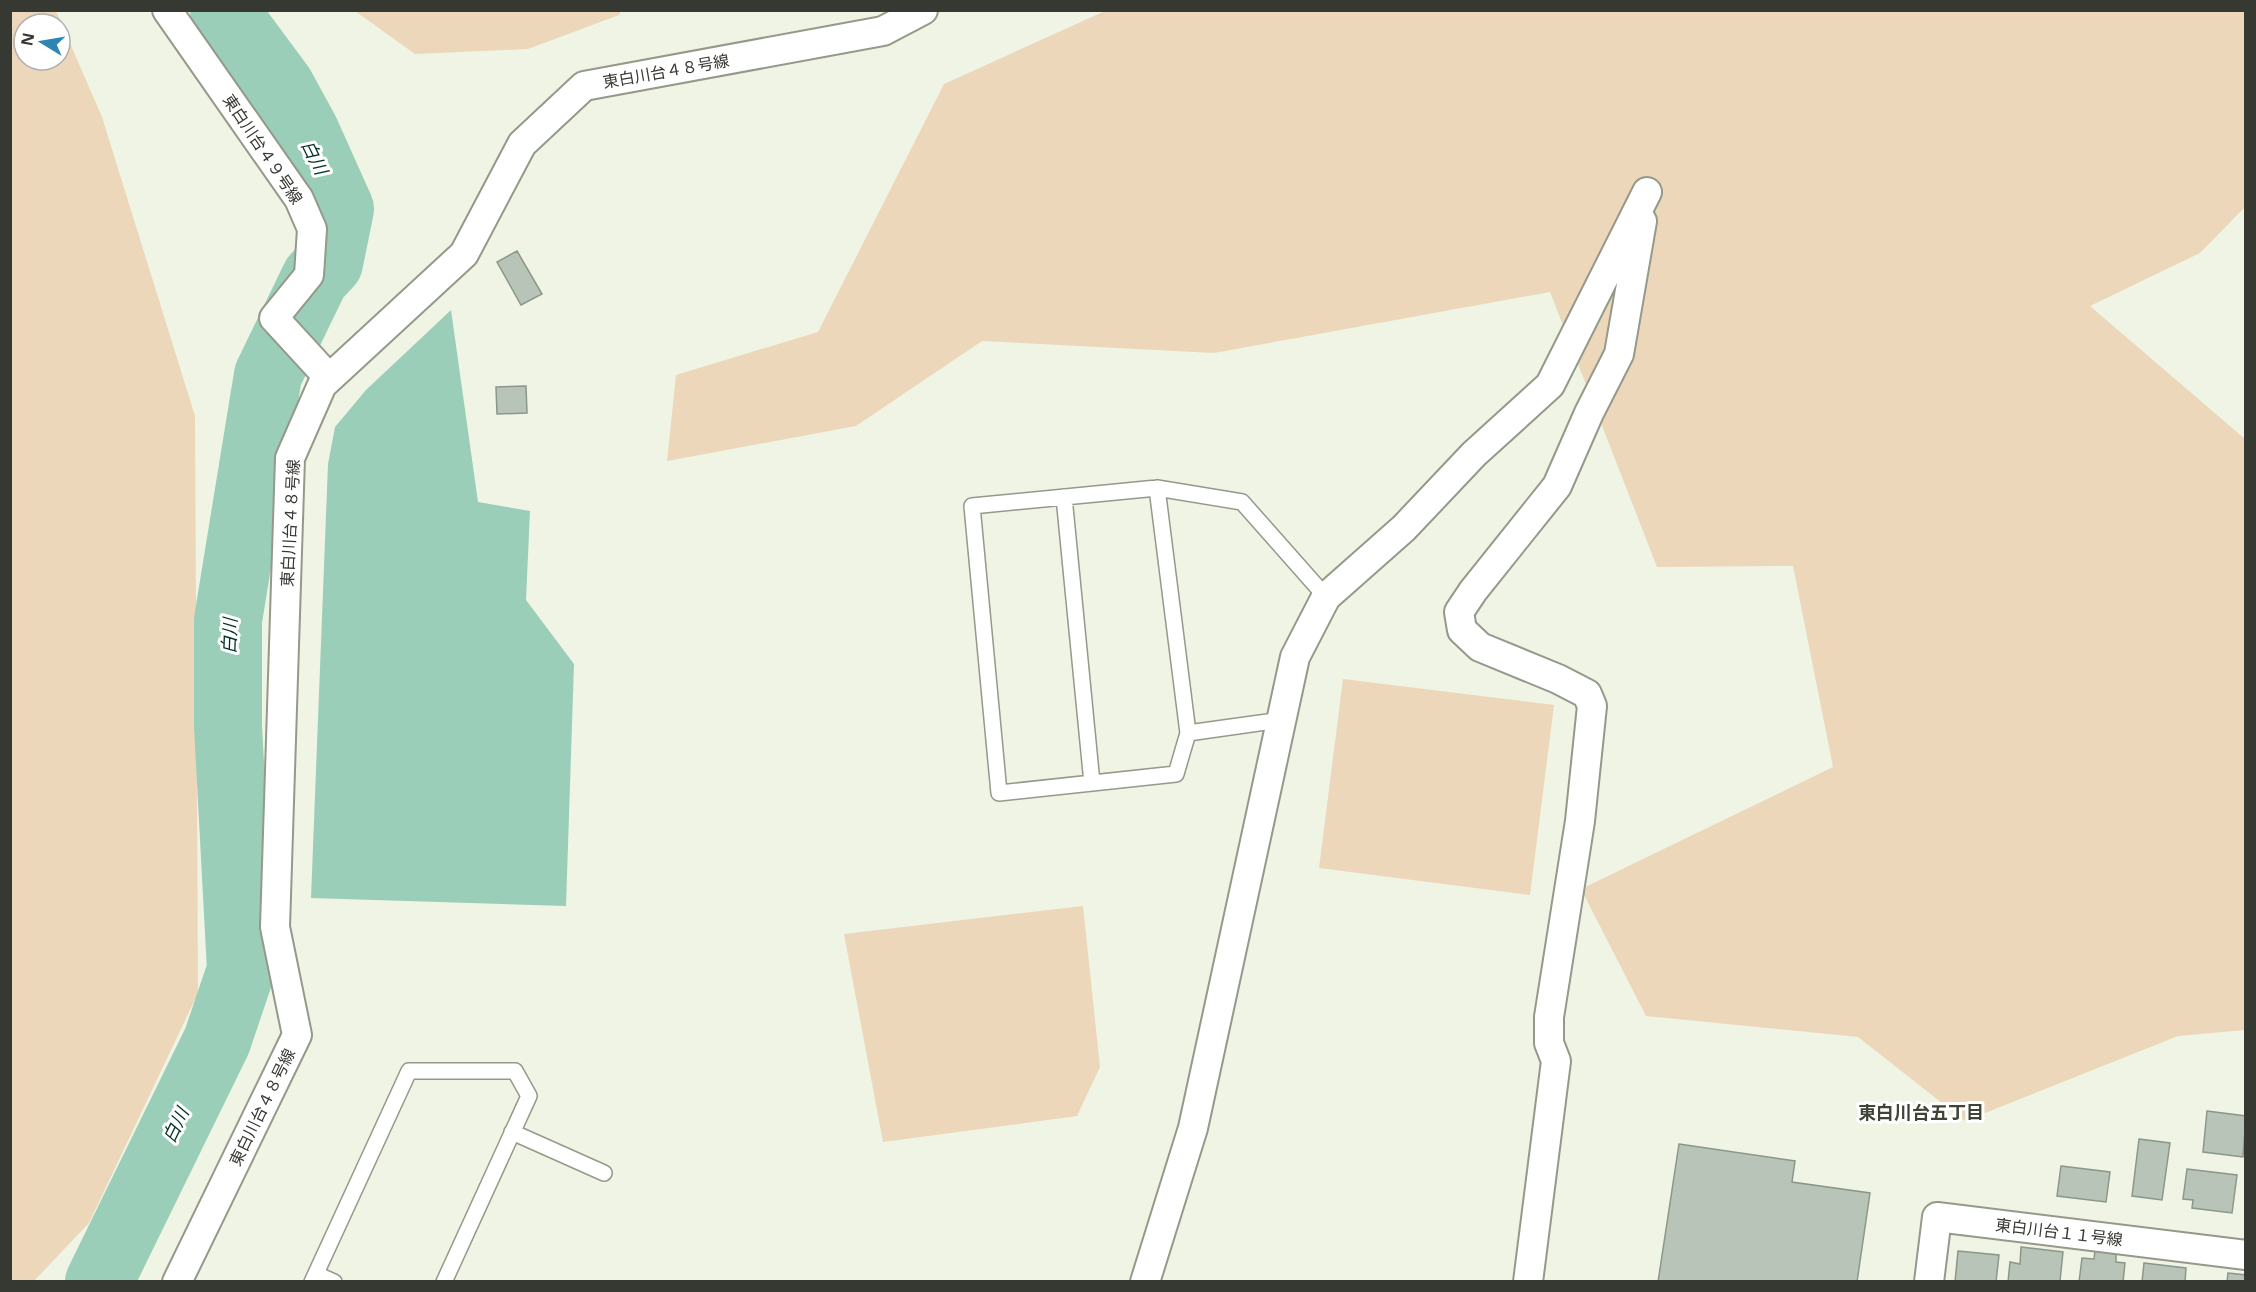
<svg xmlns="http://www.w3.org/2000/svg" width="2256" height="1292" viewBox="0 0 2256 1292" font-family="'Noto Sans','Noto Sans JP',sans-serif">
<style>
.green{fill:#ecd7ba;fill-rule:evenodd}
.water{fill:#9aceb8}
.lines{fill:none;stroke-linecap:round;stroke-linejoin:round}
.river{stroke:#9aceb8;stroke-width:68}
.building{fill:#b8c4b8;stroke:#8b978b;stroke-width:1.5}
.service-casing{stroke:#94998a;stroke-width:18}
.minor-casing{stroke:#94998a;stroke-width:32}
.service{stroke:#fff;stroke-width:15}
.minor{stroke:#fff;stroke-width:28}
.labels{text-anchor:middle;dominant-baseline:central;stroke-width:6;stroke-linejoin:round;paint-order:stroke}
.street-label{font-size:16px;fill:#363832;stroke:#fff}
.water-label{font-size:18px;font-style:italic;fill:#033224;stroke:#fff}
.neighbourhood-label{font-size:18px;font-weight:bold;fill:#404437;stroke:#fff}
</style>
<rect width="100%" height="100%" fill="#eff4e4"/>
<path class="green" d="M10,11H56L102,117L195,416L198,993L89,1223L33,1282L10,1281ZM24,24H60V60H24Z
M355,11H621L619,15L528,49L415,54Z
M1105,11H2245V207L2200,253L2090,306L2245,439V1030L2178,1036L1965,1121L1858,1037L1646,1016L1581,889L1833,767L1793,566L1657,567L1550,292L1214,353L982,341L856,426L667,461L676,375L818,332L944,84Z
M1343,679L1554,705L1530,895L1319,868Z
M1083,906L1100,1067L1077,1116L883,1142L844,934Z"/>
<path class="water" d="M451,310L478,502L530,511L526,600L574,664L566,906L311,898L328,464L335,427L366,390Z"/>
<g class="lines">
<path class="river" d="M99,1282L217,1041L241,970L228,726V620L268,375L315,278L329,263L340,209L305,131L281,87L224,10"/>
</g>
<path class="building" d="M517,251L542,294L521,305L497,262Z
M526,386L527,413L497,414L496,387Z
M2207,1111L2246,1116L2243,1157L2203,1152Z
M2139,1139L2170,1143L2162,1200L2132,1196Z
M1679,1144L1795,1161L1792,1182L1870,1193L1857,1282H1658Z
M2061,1166L2110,1172L2106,1202L2057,1196Z
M2187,1169L2237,1175L2232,1213L2192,1208L2193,1200L2183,1199Z
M2021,1247L2063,1252L2060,1281L2008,1282L2010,1262L2020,1264Z
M1958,1251L1999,1255L1996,1282H1955Z
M2095,1251L2116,1254V1262L2125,1263L2123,1282H2079L2082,1258L2094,1259Z
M2144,1263L2186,1268L2185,1282H2142Z
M2228,1273L2246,1275V1282H2227Z"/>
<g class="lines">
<g class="service-casing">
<path id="service" d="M1157,488L1188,733L1176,774L999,793L972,506L1157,488L1242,502L1326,597
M1064,497L1092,783
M1188,733L1281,720
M512,1132L604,1173
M316,1274L334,1282
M312,1282L409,1071H515L529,1096L444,1282"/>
</g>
<g class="minor-casing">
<path id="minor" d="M167,10L299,199L312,229L309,275L274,318L329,378
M177,1282L297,1035L275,927L290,458L322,385L464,254L522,144L584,86L883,31L923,10
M1145,1282L1193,1128L1295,657L1326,597L1404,528L1474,454L1550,385L1647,192
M1528,1282L1556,1061L1549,1043V1017L1580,821L1592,706L1587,694L1558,679L1480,647L1462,630L1459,612L1473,591L1557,486L1589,413L1619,354L1642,221
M1929,1282L1937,1217L2246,1255"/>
</g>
<use href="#service" class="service"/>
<use href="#minor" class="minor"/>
</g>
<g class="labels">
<g class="street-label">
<text transform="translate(666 71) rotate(-10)">東白川台４８号線</text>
<text transform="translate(263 149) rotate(56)">東白川台４９号線</text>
<text transform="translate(290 523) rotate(-87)">東白川台４８号線</text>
<text transform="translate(262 1107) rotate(-64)">東白川台４８号線</text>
<text transform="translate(2059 1232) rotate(7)">東白川台１１号線</text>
</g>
<g class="water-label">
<text transform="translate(315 157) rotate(64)">白川</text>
<text transform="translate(229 636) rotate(-88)">白川</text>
<text transform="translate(175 1125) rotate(-64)">白川</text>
</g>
<g class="neighbourhood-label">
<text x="1921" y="1112">東白川台五丁目</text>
</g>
</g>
<rect width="2256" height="1292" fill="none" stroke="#363832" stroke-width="24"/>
<g transform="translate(42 42) rotate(281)"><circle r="28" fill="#ffffff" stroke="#afafad" stroke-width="1.5"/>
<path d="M0-4.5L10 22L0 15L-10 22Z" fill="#2b86b3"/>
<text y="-9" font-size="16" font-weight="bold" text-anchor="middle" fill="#363832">N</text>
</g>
</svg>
